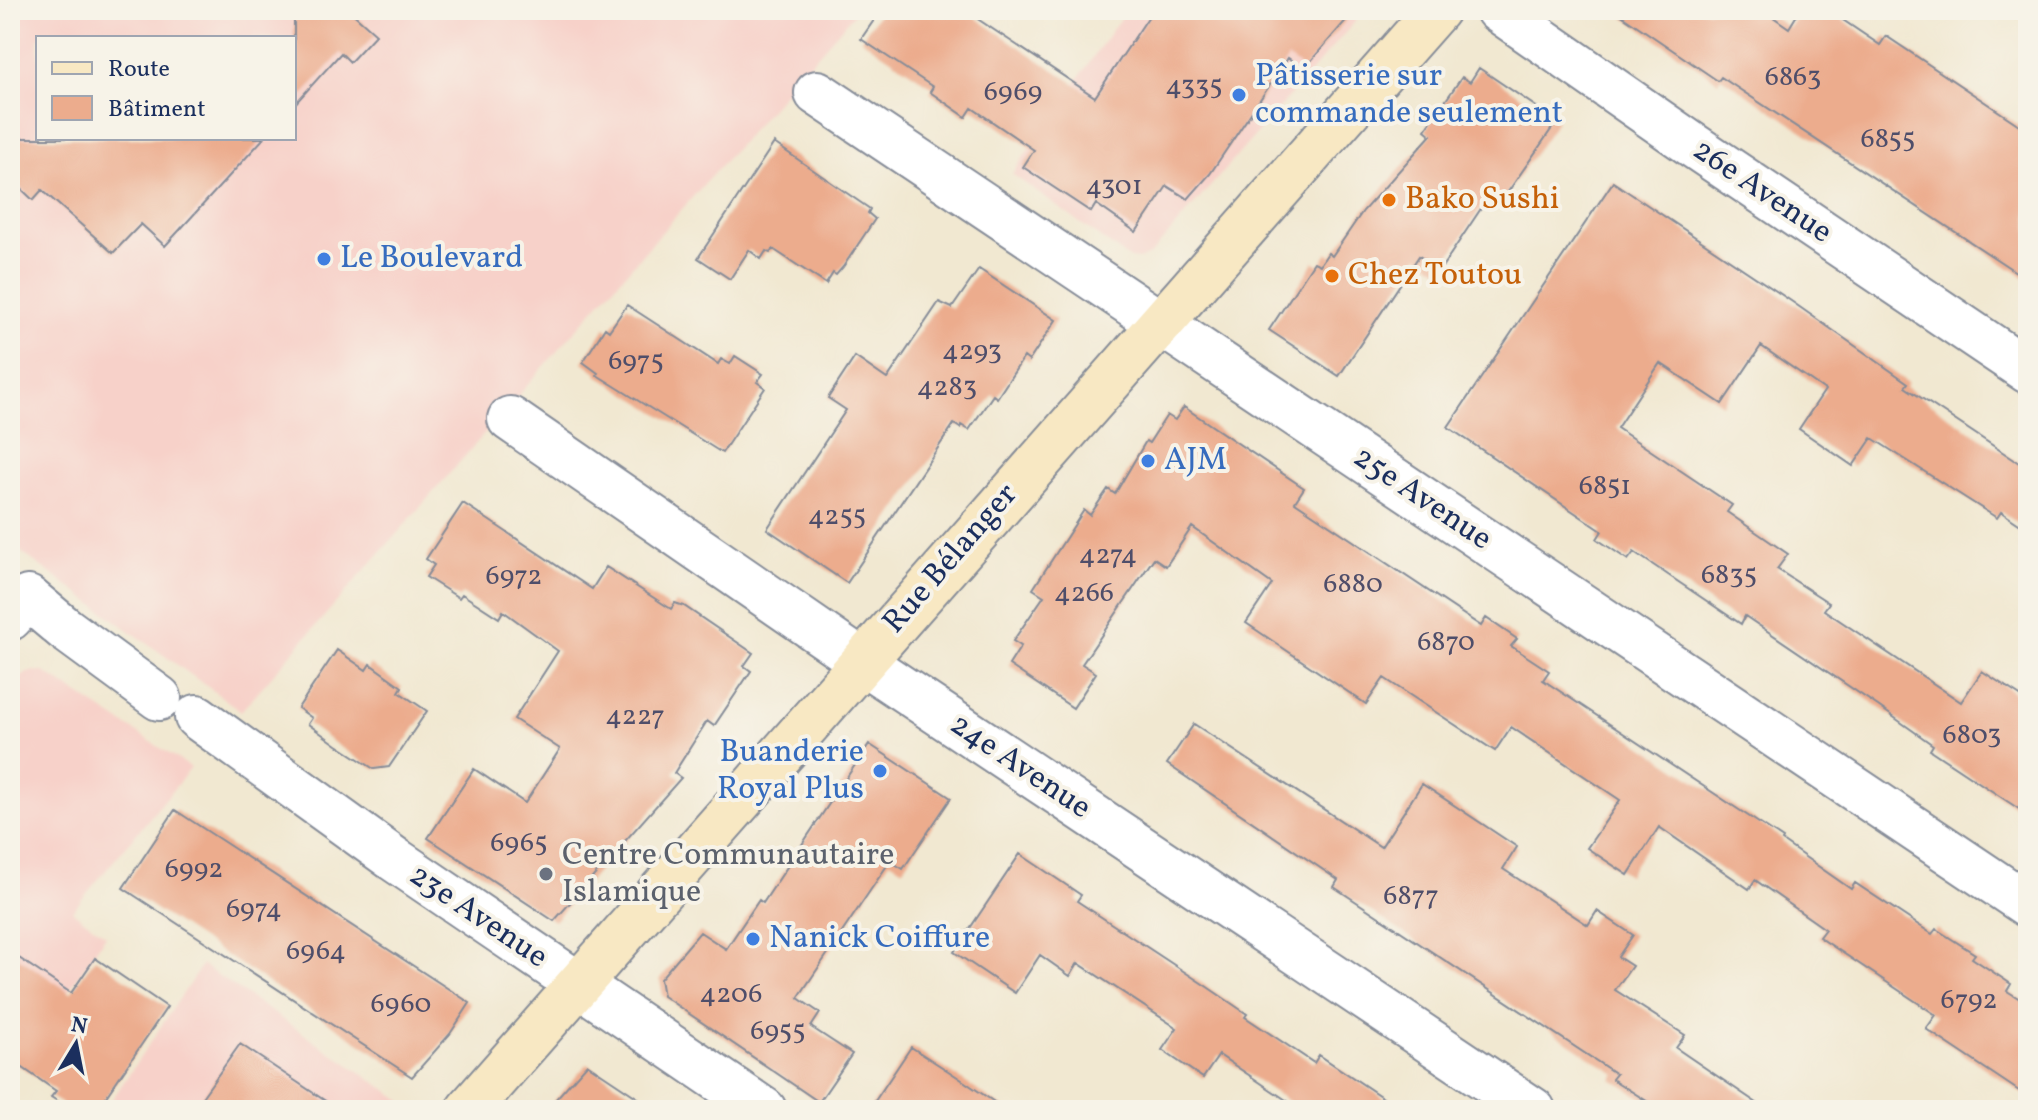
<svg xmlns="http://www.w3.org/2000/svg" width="2038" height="1120" viewBox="0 0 2038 1120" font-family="Vollkorn,serif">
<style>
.built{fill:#f7d1c9;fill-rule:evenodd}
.building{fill:#ecac8d}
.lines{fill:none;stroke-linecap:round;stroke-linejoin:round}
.street-casing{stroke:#868c98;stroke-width:48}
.secondary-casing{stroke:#868c98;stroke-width:48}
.street{stroke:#fff;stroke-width:44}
.secondary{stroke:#f8e8c3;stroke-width:44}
.shop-dot{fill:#3f7fe0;stroke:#f7f3e8;stroke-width:3}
.food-dot{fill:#e8710a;stroke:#f7f3e8;stroke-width:3}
.worship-dot{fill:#6b7280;stroke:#f7f3e8;stroke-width:3}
.labels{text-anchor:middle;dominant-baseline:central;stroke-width:8;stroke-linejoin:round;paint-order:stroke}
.number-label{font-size:28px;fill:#4f4e6a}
.shop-label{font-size:32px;fill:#366cbe;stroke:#f7f3e8;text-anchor:start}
.street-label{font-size:32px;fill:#1b2f5e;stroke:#f7f3e8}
.food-label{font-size:32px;fill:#c56008;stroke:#f7f3e8;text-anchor:start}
.worship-label{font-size:32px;fill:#5b616d;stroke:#f7f3e8;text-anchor:start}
</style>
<rect width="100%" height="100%" fill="#f7f3e8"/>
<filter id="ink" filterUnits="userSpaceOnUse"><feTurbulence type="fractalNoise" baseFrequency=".0125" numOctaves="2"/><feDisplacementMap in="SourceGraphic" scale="16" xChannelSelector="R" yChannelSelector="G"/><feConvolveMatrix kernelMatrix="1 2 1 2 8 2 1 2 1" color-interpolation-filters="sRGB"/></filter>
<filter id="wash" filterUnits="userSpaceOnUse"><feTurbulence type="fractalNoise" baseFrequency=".006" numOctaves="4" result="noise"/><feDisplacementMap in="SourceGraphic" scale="32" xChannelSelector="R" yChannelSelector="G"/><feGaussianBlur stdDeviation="1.8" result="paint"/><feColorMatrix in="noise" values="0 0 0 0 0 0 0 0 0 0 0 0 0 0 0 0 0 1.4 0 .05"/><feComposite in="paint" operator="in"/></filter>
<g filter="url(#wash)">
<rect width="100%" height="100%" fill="#f1e8d1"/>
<path class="built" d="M10,10H857L241,711L10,544ZM38,38H294V138H38Z
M1126,10H1365L1151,254L1139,260L1130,259L1012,174Z
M34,671L44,672L52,677L191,768L72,911L106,935L10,1078V688L25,674Z
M202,965L403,1101L394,1110H105Z"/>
<g id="blocks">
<path class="building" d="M294,10H349L376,34L350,62L341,53L294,105Z
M881,10H964L1095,97L1153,10H1355L1304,69L1288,58L1210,174L1188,199L1167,186L1136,232L1096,204L1091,212L1023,167L1034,150L972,108L966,117L930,92L933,87L861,39Z
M1614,10H1763L1789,28L1800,10H1828L1880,45L1886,36L2028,131V280L1721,77L1718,81Z
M1479,68L1557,121L1501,202L1490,195L1440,270L1419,256L1339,376L1269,330L1314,262L1320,265L1328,253L1332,256L1363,211L1431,135L1425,130L1462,77L1470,82Z
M10,138H264L165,246L141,224L113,253L42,190L33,200L10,178Z
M774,143L870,209L868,213L875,219L843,267L836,275L833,273L826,284L773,249L770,253L766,251L761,259L749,250L730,279L698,258Z
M1613,182L1791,301L1908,383L1905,387L2028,469V530L2001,512L1997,518L1872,438L1853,466L1799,429L1825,390L1761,346L1722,404L1660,363L1617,428L1732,505L1727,512L1788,554L1777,569L1829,603L1824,610L1961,702L1982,671L2028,701V815L1930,750L1933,745L1878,706L1745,616L1741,624L1634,552L1628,560L1597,539L1602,531L1448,427Z
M979,269L1056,320L1029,361L1024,357L997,398L993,395L969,430L961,425L960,428L954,424L847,583L767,529L846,410L828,398L855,357L887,379L939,302L952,308Z
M627,305L718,364L721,359L730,364L735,356L763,374L757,382L765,388L722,453L597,375L598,373L583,362L605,328L609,331Z
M1184,407L1304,488L1295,502L1481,626L1486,618L1517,639L1511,646L1549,671L1543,680L1783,839L1782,841L1851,889L1855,883L1932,934L1936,929L1975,954L1972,958L2011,984L2007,991L2028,1004V1097L1926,1029L1936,1015L1819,937L1825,929L1755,880L1749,889L1659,827L1628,875L1587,848L1620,800L1511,727L1495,751L1384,678L1366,704L1246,623L1272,584L1192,527L1166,566L1154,558L1082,664L1096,673L1073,708L1009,665L1021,646L1013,641L1044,596L1033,589L1084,510L1090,515L1108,489L1115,494L1146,441L1149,443L1167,415L1175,420Z
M463,503L592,589L606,567L671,609L675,603L684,606L753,653L744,666L751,671L714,726L707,721L674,773L681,778L554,921L428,838L474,769L525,803L560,749L514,719L558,651L503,611L499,618L462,594L459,598L426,577L434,565L426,559Z
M337,650L366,670L370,664L402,687L399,692L427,711L389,767L374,769L337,745L308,724L312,718L298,708Z
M1194,724L1381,847L1422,784L1517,847L1503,869L1588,925L1597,911L1633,935L1618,957L1632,966L1615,990L1685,1035L1676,1048L1767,1110H1661L1612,1079L1616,1074L1334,887L1338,880L1167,764Z
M869,744L951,798L903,869L890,861L798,998L820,1013L811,1027L852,1054L819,1102L663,996L660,979L700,932L726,949L759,900L763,903Z
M175,810L470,1003L450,1034L412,1077L123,888Z
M1020,854L1081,895L1077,901L1206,986L1247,1014L1245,1017L1314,1063L1319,1055L1401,1110H1301L1219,1055L1203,1078L1162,1050L1177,1028L1078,963L1070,976L1040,955L1015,993L954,952Z
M10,952L71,993L95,958L167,1007L97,1110H72L51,1097L56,1091L10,1059Z
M240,1044L339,1110H193Z
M911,1047L956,1076L1006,1110H869Z
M587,1064L656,1110H546Z"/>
</g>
</g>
<g filter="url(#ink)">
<use href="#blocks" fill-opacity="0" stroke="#868c98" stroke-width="2"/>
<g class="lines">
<g class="street-casing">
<path id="street" d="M1498,10L1694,146L2028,371
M817,93L2028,905
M510,419L861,661L1533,1110
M10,618L28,598L65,629L159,698
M197,717L394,859L764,1110"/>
</g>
<g class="secondary-casing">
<path id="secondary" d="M468,1110L1437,10"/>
</g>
<use href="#street" class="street"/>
<use href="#secondary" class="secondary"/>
</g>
</g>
<g class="shop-dot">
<circle cx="1239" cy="95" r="8"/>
<circle cx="324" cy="259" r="8"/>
<circle cx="1148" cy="461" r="8"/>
<circle cx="880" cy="771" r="8"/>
<circle cx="753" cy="939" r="8"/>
</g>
<g class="food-dot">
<circle cx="1389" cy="200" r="8"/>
<circle cx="1332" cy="276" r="8"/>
</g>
<circle class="worship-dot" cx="546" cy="874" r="8"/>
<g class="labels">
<g class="number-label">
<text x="1793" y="77">6863</text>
<text x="1194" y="86">4335</text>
<text x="1013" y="92">6969</text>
<text x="1888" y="139">6855</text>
<text x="1114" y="186">4301</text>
<text x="972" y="351">4293</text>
<text x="636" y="361">6975</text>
<text x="947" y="387">4283</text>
<text x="1605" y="486">6851</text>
<text x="837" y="516">4255</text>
<text x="1108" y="555">4274</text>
<text x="1729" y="575">6835</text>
<text x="514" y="576">6972</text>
<text x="1353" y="584">6880</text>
<text x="1084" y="593">4266</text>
<text x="1446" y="642">6870</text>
<text x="635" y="716">4227</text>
<text x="1972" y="735">6803</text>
<text x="519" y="843">6965</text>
<text x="194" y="869">6992</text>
<text x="1411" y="896">6877</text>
<text x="254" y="909">6974</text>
<text x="316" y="951">6964</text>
<text x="731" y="994">4206</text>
<text x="1969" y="1000">6792</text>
<text x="401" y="1004">6960</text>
<text x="778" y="1031">6955</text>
</g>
<g class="shop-label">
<text x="1255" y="77">Pâtisserie sur<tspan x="1255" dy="37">commande seulement</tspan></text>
<text x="340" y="259">Le Boulevard</text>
<text x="1164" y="461">AJM</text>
<text x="864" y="753" text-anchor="end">Buanderie<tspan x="864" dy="37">Royal Plus</tspan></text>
<text x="769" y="939">Nanick Coiffure</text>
</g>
<g class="street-label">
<text transform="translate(1762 192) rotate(34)">26e Avenue</text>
<text transform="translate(1422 499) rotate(34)">25e Avenue</text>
<text transform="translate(951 559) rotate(-49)">Rue Bélanger</text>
<text transform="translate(1020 767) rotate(34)">24e Avenue</text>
<text transform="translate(478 917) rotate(34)">23e Avenue</text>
</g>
<g class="food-label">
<text x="1405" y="200">Bako Sushi</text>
<text x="1348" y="276">Chez Toutou</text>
</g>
<g class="worship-label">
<text x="562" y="856">Centre Communautaire<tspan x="562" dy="37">Islamique</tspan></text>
</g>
</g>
<rect width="2038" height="1120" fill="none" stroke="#f7f3e8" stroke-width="40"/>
<rect x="36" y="36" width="260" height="104" fill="#f7f3e8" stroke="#9fa5b1" stroke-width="2"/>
<rect x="52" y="62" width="40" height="12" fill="#f8e8c3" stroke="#9fa5b1" stroke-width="2"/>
<text x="108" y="76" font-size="24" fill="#1b2f5e">Route</text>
<rect x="52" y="96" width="40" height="24" fill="#ecac8d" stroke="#9fa5b1" stroke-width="2"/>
<text x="108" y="116" font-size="24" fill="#1b2f5e">Bâtiment</text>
<g transform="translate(76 1044) rotate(10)" stroke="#f7f3e8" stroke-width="6" paint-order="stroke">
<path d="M0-6L14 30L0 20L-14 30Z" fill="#1b2f5e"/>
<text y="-12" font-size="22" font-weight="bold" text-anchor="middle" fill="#1b2f5e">N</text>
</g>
</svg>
